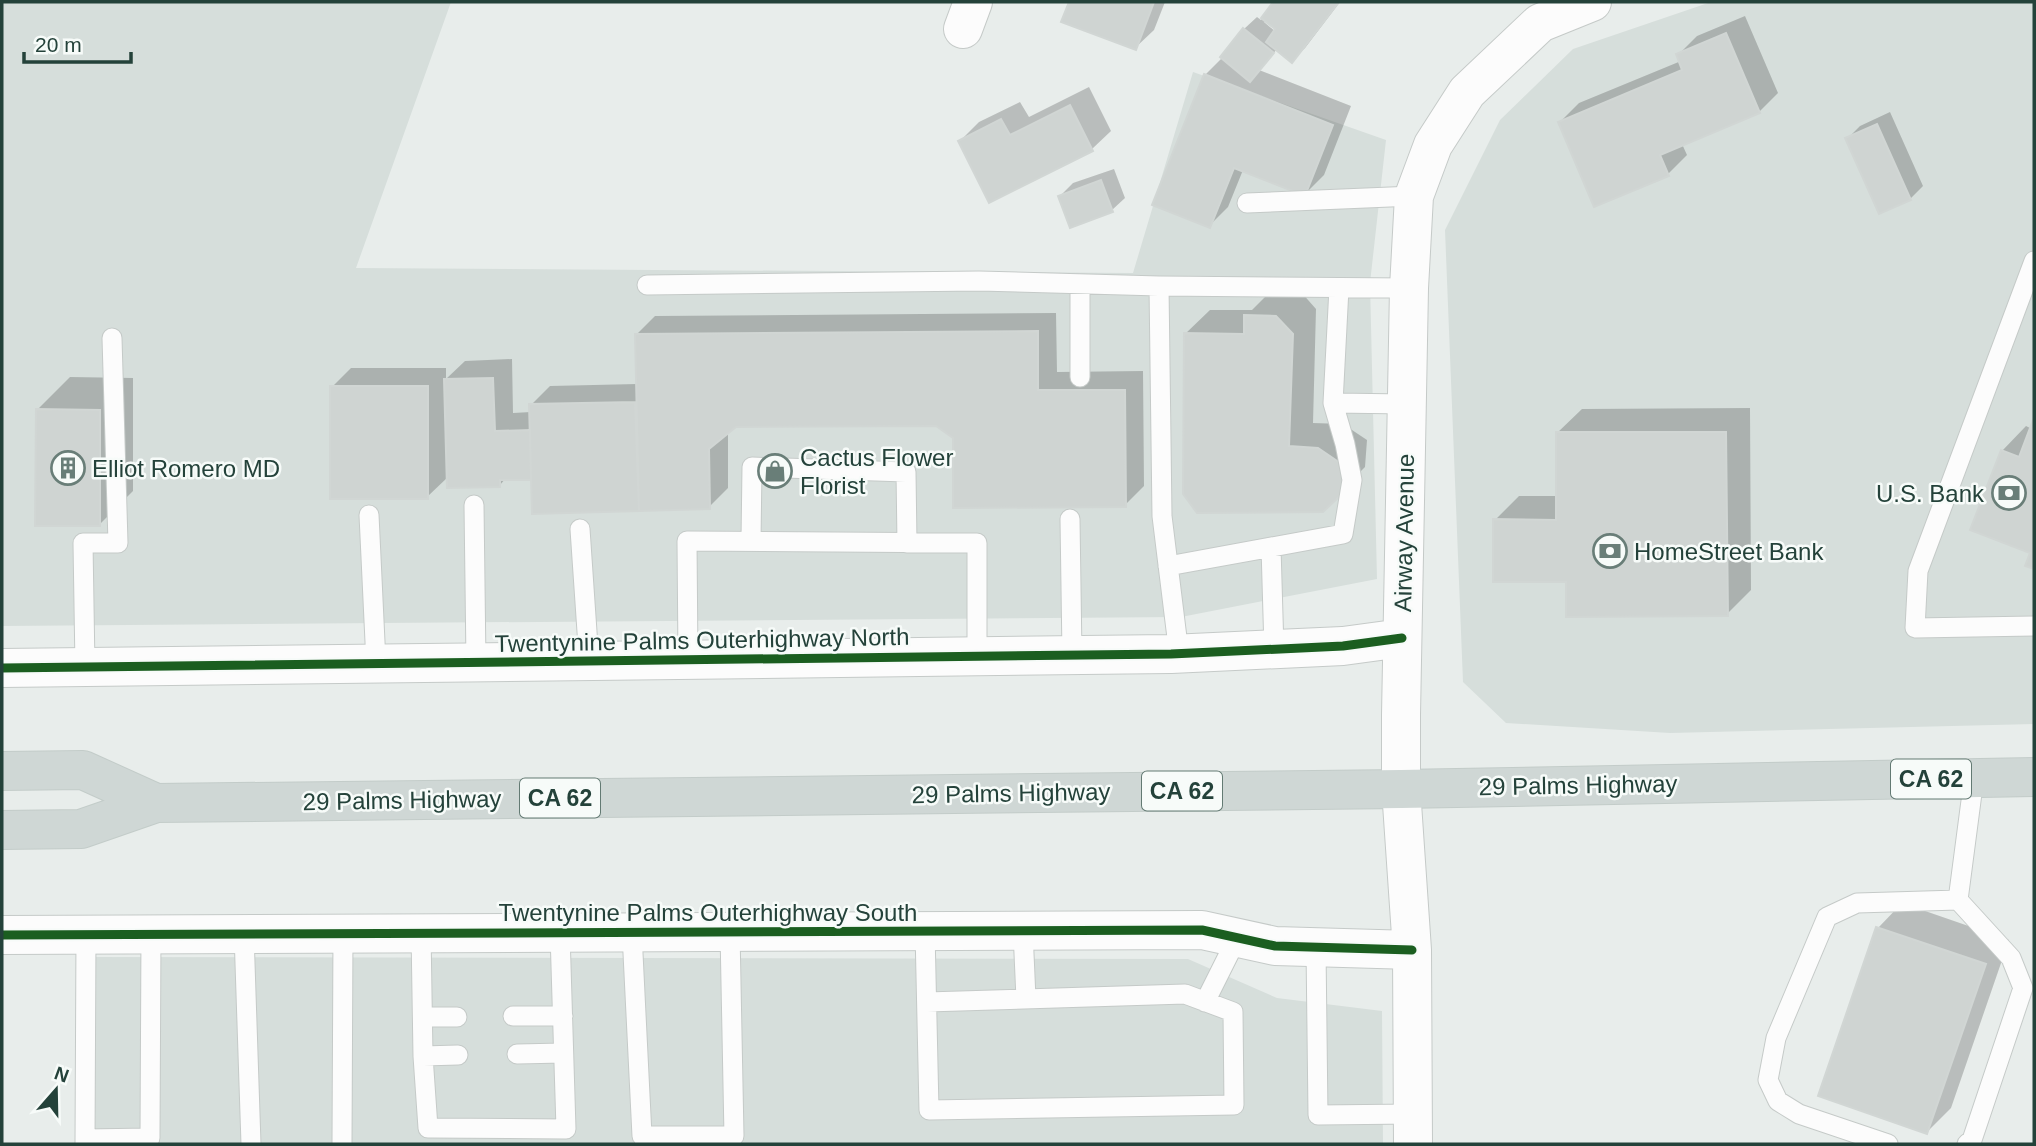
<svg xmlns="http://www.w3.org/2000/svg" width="2036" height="1146" viewBox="0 0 2036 1146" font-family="Helvetica,sans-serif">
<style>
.built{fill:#d6dedb}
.shadow{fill:#0003;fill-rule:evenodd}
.building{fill:#cfd4d2;stroke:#d1d6d4;stroke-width:2}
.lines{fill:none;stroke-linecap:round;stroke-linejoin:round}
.lane-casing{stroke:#c5cac8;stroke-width:21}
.street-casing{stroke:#c5cac8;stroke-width:40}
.primary-casing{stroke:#c3ccc9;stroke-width:40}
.lane{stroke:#fcfcfc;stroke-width:19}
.street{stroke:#fcfcfc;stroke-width:38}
.primary{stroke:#cfd7d5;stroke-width:38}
.cycleway-casing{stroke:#f7fbf9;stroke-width:13}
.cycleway{stroke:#1b5e20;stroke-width:9}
.labels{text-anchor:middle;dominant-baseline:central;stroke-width:5;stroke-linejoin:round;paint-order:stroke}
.shield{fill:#f7fbf9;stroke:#637a73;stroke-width:2}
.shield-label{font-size:23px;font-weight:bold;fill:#24423a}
.poi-label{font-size:24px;fill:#24423a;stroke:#f7fbf9;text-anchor:start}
.street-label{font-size:24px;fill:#24423a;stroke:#f7fbf9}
</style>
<rect width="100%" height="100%" fill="#e8edeb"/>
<path class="built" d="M2,2H451L356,268L1133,273L1193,72L1386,140L1370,283L1377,579L1181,617L2,626Z
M1711,2H2034V724L1670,733L1506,723L1463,682L1445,230L1500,120L1573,49Z
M88,957L1188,959L1277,998L1382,1011L1383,1144H92Z"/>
<path class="shadow" d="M1071,2H1165L1154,30L1135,48L1063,21Z
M1276,2H1340L1305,48L1292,60L1277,49L1259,70L1351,106L1324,175L1305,194L1243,170L1228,207L1209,226L1205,75L1223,57L1244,29L1257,17L1261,20ZM1266,20L1278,29L1276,32L1264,22Z
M1745,16L1778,93L1759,112L1682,144L1687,155L1668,174L1560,122L1579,103L1681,61L1678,55L1697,36Z
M1089,87L1111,131L1092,149L960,141L979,122L1020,102L1029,117Z
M1890,112L1923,186L1910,199L1848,138L1860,126Z
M1114,169L1125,198L1112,210L1060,196L1073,183Z
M1270,292H1301L1316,309L1313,423L1343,424L1367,440L1365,467L1322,510L1185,334L1210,310H1252Z
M1056,313L1057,372L1143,371L1144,486L1125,505L954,438L937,424L735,425L728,431V488L709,507L534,512L533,478H506L500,485L448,477L427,497L332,387L351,368H446V379L465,361L512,359L513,413L531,412V405L550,386L637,384L636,335L655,316Z
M70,377L133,378V491L100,524L37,410Z
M1750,408L1751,590L1727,614L1567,580L1495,520L1519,496H1558L1557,433L1582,409Z
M2034,422V567L2027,565L2032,552L2002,451L2026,426L2032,429Z
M1902,903L2009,940L1951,1108L1927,1132L1878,928Z"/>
<path class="building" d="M1069,2H1154L1136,50L1061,22Z
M1273,2H1339L1292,63L1266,42L1275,29L1261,18Z
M1243,28L1274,53L1250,82L1220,57Z
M1726,33L1760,113L1660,155L1669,176L1594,207L1558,122L1682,70L1676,54Z
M1204,74L1333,125L1305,196L1234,168L1210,228L1152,205Z
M1070,105L1093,151L989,203L958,141L1001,119L1010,135Z
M1877,124L1911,200L1879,214L1845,138Z
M1101,180L1113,212L1070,228L1058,196Z
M1244,315L1276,316L1293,334L1289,446L1318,448L1343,465L1342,494L1323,512L1197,513L1183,494L1184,333L1244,334Z
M1038,331V390H1125L1126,507L953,508V438L936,426L736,427L709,449L710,509L639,511L635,334Z
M493,378L495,431L530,430L531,480H500V487L447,488L444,379Z
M330,386H428V499H330Z
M635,402L639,511L532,514L529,404Z
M36,409L100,410V526H35Z
M2033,420L2034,421V569L2025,566L2030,553L1970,530L2001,450L2019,457Z
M1556,432H1726L1728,616L1566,617V582H1493V519L1556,520Z
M1876,927L1986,964L1927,1134L1818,1096Z"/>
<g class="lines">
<g class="lane-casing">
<path id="lane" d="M1247,203L1414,196
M2034,261L1918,571L1915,628L2034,626
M647,285L979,281L1159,286L1409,288
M1159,286L1162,516L1179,654
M1080,377V284
M1333,403L1407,404
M474,505L476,662
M369,515L376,663
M1070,519L1072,655
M580,529L589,661
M751,541L752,467L906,472L907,543
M1271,547L1274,650
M1168,566L1343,534L1352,480L1345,444L1333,403L1339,288
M688,660L687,541L977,543V656
M85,667L83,543H118L112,338
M925,931L929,1110L1234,1105L1233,1012L1185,994L927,1002
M1023,931L1026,999
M421,932L423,1056L428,1128L566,1129L560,933
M244,933L251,1144
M632,933L642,1136H734L730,932
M1316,948L1318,1115L1413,1114
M1205,1002L1237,938
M513,1016H563
M423,1017H457
M517,1054L563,1053
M423,1056L458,1055
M85,1139L150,1138L151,933
M85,1144L86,934
M342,1144L343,933
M1888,1144L1799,1114L1778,1101L1768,1080L1776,1038L1827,917L1857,903L1958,900
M1967,1144L1972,1140L2023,988L2011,958L1958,900L1974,778"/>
</g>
<g class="street-casing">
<path id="street" d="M963,29L973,2
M2,668L1171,654L1343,646L1402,638
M2,935L1202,930L1275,946L1412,950
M1413,1144L1412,950L1401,789V715L1409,288L1414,196L1433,145L1467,92L1540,23L1592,2"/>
</g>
<g class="primary-casing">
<path id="primary" d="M2,771L83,770L156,803
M2,830L81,829L156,803L1401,789L2034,777"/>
</g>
<use href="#lane" class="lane"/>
<use href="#street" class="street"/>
<use href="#primary" class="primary"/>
<g class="cycleway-casing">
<path id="cycleway" d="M2,668L1171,654L1343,646L1402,638
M2,935L1202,930L1275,946L1412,950"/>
</g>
<use href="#cycleway" class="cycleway"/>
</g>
<defs>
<g id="building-ring" transform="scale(1.75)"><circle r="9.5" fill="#f7fbf9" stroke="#697e78" stroke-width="1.5"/><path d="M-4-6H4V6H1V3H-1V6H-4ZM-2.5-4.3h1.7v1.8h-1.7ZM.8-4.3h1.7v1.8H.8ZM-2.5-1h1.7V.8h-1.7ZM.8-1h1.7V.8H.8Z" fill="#697e78"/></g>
<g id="shop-ring" transform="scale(1.75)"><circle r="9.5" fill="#f7fbf9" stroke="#697e78" stroke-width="1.5"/><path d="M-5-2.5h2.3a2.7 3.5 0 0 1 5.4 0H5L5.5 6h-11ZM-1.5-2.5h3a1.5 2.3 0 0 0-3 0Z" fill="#697e78"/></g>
<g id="bank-ring" transform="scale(1.75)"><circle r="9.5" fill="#f7fbf9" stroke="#697e78" stroke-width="1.5"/><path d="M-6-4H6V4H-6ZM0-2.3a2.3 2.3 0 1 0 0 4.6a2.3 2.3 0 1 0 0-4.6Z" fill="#697e78"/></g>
</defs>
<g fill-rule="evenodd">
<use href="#building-ring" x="68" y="468"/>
<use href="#shop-ring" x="775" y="471"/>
<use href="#bank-ring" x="2009" y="493"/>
<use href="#bank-ring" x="1610" y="551"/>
</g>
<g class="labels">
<g class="shield">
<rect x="1891" y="759.5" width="80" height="39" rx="5"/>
<rect x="1142" y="771.5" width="80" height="39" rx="5"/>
<rect x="520" y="778.5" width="80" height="39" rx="5"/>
</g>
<g class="shield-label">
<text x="1931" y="779">CA 62</text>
<text x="1182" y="791">CA 62</text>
<text x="560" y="798">CA 62</text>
</g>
<g class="poi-label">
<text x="800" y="457">Cactus Flower<tspan x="800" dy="28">Florist</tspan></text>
<text x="92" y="468">Elliot Romero MD</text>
<text x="1984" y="493" text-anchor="end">U.S. Bank</text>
<text x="1634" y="551">HomeStreet Bank</text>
</g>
<g class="street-label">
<text transform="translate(1404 533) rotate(-89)">Airway Avenue</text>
<text transform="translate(702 640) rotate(-1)">Twentynine Palms Outerhighway North</text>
<text transform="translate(1578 785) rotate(-1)">29 Palms Highway</text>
<text transform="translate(1011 793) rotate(-1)">29 Palms Highway</text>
<text transform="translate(402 800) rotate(-1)">29 Palms Highway</text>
<text x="708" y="912">Twentynine Palms Outerhighway South</text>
</g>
</g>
<rect width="2036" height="1146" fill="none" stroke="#24423a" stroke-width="7"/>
<g transform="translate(56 1090) rotate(20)" stroke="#f7fbf9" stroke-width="5" paint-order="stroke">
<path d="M0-5L12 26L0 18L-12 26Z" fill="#24423a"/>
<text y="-10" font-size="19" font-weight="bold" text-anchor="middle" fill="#24423a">N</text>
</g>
<path d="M24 52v10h107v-10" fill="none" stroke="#24423a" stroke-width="3.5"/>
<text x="35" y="52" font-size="21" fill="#24423a" stroke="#f7fbf9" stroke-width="5" paint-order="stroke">20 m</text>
</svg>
